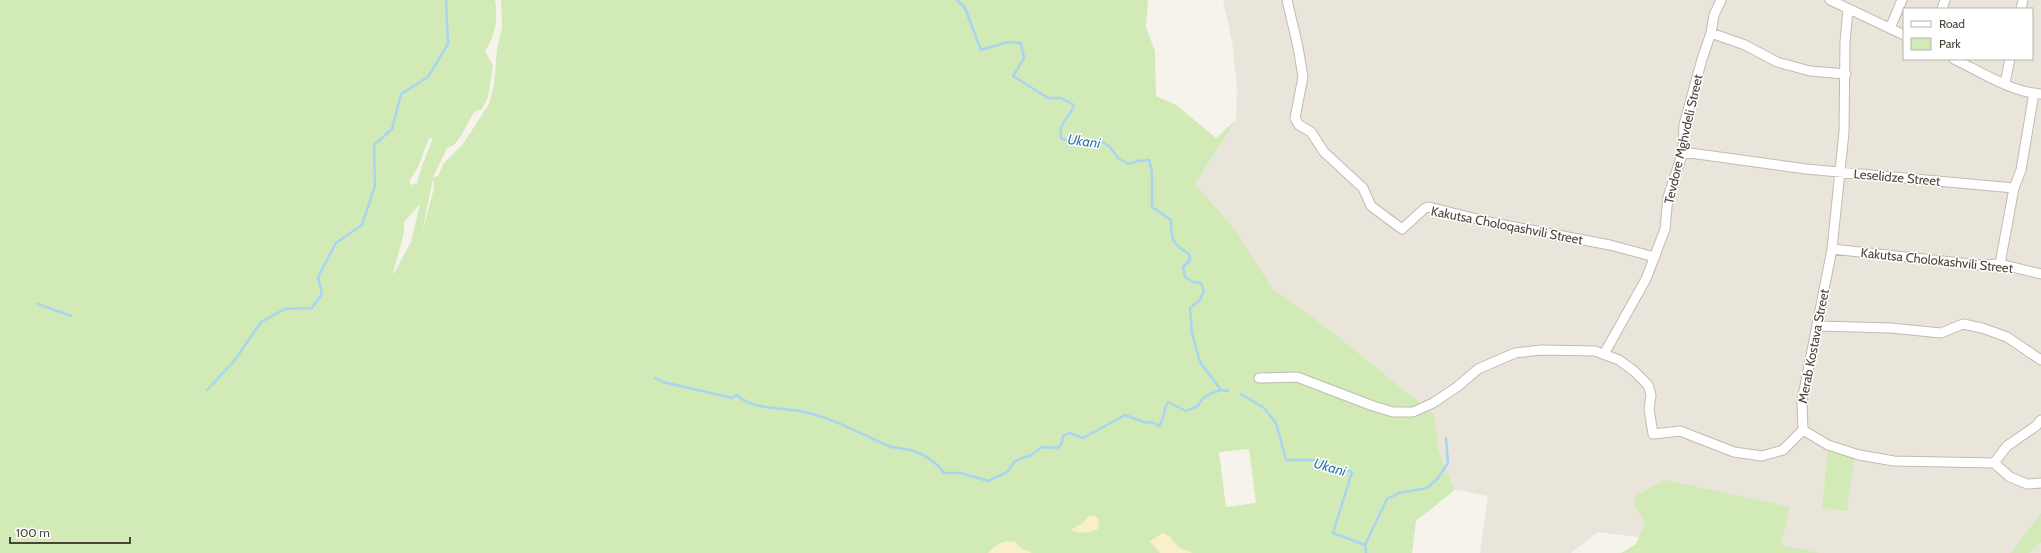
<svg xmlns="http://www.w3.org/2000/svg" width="2041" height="553" viewBox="0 0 2041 553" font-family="Cabin,sans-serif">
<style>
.residential{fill:#eae5da;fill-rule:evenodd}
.green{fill:#d2eab5;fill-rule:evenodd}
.sand{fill:#f9efc9}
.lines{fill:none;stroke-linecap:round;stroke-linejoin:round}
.stream{stroke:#a9d4f2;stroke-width:2.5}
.minor-casing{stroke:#c2bbae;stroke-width:11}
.minor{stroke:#fff;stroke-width:9}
.labels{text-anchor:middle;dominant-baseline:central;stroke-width:3;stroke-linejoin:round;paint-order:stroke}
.street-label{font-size:13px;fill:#4b4439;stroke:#fff}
.water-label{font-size:14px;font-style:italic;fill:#2e7ab2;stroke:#fff}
</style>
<rect width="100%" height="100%" fill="#f6f3ec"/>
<path class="residential" d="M1223,0H2041V553H1764L1598,532L1571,553H1480L1488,496L1455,490L1439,452L1434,414L1326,327L1272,288L1235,229L1195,184L1236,120L1237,88L1232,41ZM1904,9H2032V59H1904Z"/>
<path class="green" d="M0,0H495C498,19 496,35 485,51L493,66L488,97L482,109L474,112L461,136L454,145L447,148L433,178L438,176L444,163L463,144L489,104L494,85L497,50L502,27L501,0H1148L1146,27L1155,51L1156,96L1176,105L1216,138L1236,120L1195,184L1235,229L1272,288L1326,327L1434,414L1439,452L1455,490L1416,521L1412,553H1192L1178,547L1169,536L1150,541L1160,553H1030L1008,541L1000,543L988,553H0ZM429,138H433L422,166L417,183L411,185L409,182L419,165ZM433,178L434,188L422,233ZM420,204L411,242L393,275C395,259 406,237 404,222ZM1249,449L1256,503L1226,507L1219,452Z
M1832,450L1854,457L1847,511L1822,508L1828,452Z
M1665,480L1790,507L1781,545L1820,553H1621L1636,544L1645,522L1633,502L1635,496Z
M2041,513V542L2029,553H2011Z"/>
<path class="sand" d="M1088,516H1094L1099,520L1098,529C1088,533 1081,534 1070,530L1083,523Z
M1163,533L1169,536L1178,547L1192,553H1160L1150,541Z
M1008,541L1016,542L1019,547L1032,553H988L1000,543Z"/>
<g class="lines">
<path class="stream" d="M957,0L965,8L981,50L1008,42L1021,43L1024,58L1013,76L1048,98H1061L1074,105C1069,119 1056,125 1062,139L1080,143L1101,141L1110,147L1118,158L1129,164L1138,161L1149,160L1152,172V207L1171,220C1171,239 1172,244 1189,254L1190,260L1183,267L1185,277L1193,282L1201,283L1204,291L1200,300L1190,308L1192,333L1200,362L1221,390L1228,391
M38,304L71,316
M655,378L663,382L732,398L737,395C753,411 784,407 805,412C835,419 863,435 891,447C913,449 931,455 944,473H961L988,481L1007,472L1015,461L1031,455L1042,447L1057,448L1061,445L1063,436L1069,433L1083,438L1125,415L1146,423L1152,422L1159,426C1165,418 1163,410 1168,402L1186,411L1198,406C1202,396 1211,393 1221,390
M207,390L234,361L261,322L285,309L312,308L322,294L318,277L336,243L362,225L375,186L374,145L392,129L401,94L428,77L448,44L446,0
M1241,394L1264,408L1276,423L1286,460H1313L1352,472L1333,533L1365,545L1366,553
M1365,545L1387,499L1399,493L1427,488L1438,478L1448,463L1446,438"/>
<g class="minor-casing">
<path id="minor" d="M1287,0L1298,47L1303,77L1295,118L1299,125L1311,132L1324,152L1363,188L1371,206L1402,229L1425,208L1429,207L1489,222L1610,245L1655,257
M1830,0L1904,35
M1942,9L1945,0
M2021,9L2023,0
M1890,28L1902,0
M1711,33L1745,45L1777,62L1810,71L1846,74
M1954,59C1981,72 2011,92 2041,94
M2005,83L2010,59
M1683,152L1806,169L2014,188
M1832,249L1980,265L2000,264L2041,274
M2000,264L2014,188L2021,170L2034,93
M1817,326L1891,328L1941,333L1963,324L1982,328L2007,337L2041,360
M1604,354L1646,279L1665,229L1668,197L1683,152L1684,125L1702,59L1711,33L1714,15L1721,0
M1259,378L1297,377L1373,406L1393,412H1413L1433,403L1457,387L1478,369L1515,353L1541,350L1595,351L1619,360L1634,371L1648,385L1651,395L1649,409L1653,434L1680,431L1734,452L1762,456L1783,450L1803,430
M1803,430L1802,401L1832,249L1844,132L1845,42L1848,9
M1803,430L1828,445L1859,455L1894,461L1994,463L2010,477L2027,484L2041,483
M1994,463L2007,446L2036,426L2041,420"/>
</g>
<use href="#minor" class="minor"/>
</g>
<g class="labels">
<g class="street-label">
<text transform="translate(1683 139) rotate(-77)">Tevdore Mghvdeli Street</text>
<text transform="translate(1897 177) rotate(5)">Leselidze Street</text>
<text transform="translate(1507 225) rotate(11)">Kakutsa Choloqashvili Street</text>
<text transform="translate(1937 260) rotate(6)">Kakutsa Cholokashvili Street</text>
<text transform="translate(1813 346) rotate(-79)">Merab Kostava Street</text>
</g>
<g class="water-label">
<text transform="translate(1084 141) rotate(8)">Ukani</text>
<text transform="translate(1330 467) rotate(16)">Ukani</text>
</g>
</g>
<rect x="1903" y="8" width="130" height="52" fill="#ffffff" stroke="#b7b4b0"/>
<rect x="1911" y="21" width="20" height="6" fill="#ffffff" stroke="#b7b4b0"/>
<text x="1939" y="28" font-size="12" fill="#4b4439">Road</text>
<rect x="1911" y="38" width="20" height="12" fill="#d2eab5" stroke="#b7b4b0"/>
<text x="1939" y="48" font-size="12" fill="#4b4439">Park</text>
<path d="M10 537v6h120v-6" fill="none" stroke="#4b4439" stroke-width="2"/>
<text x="16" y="537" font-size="12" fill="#4b4439" stroke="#ffffff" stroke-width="3" paint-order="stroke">100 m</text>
</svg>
